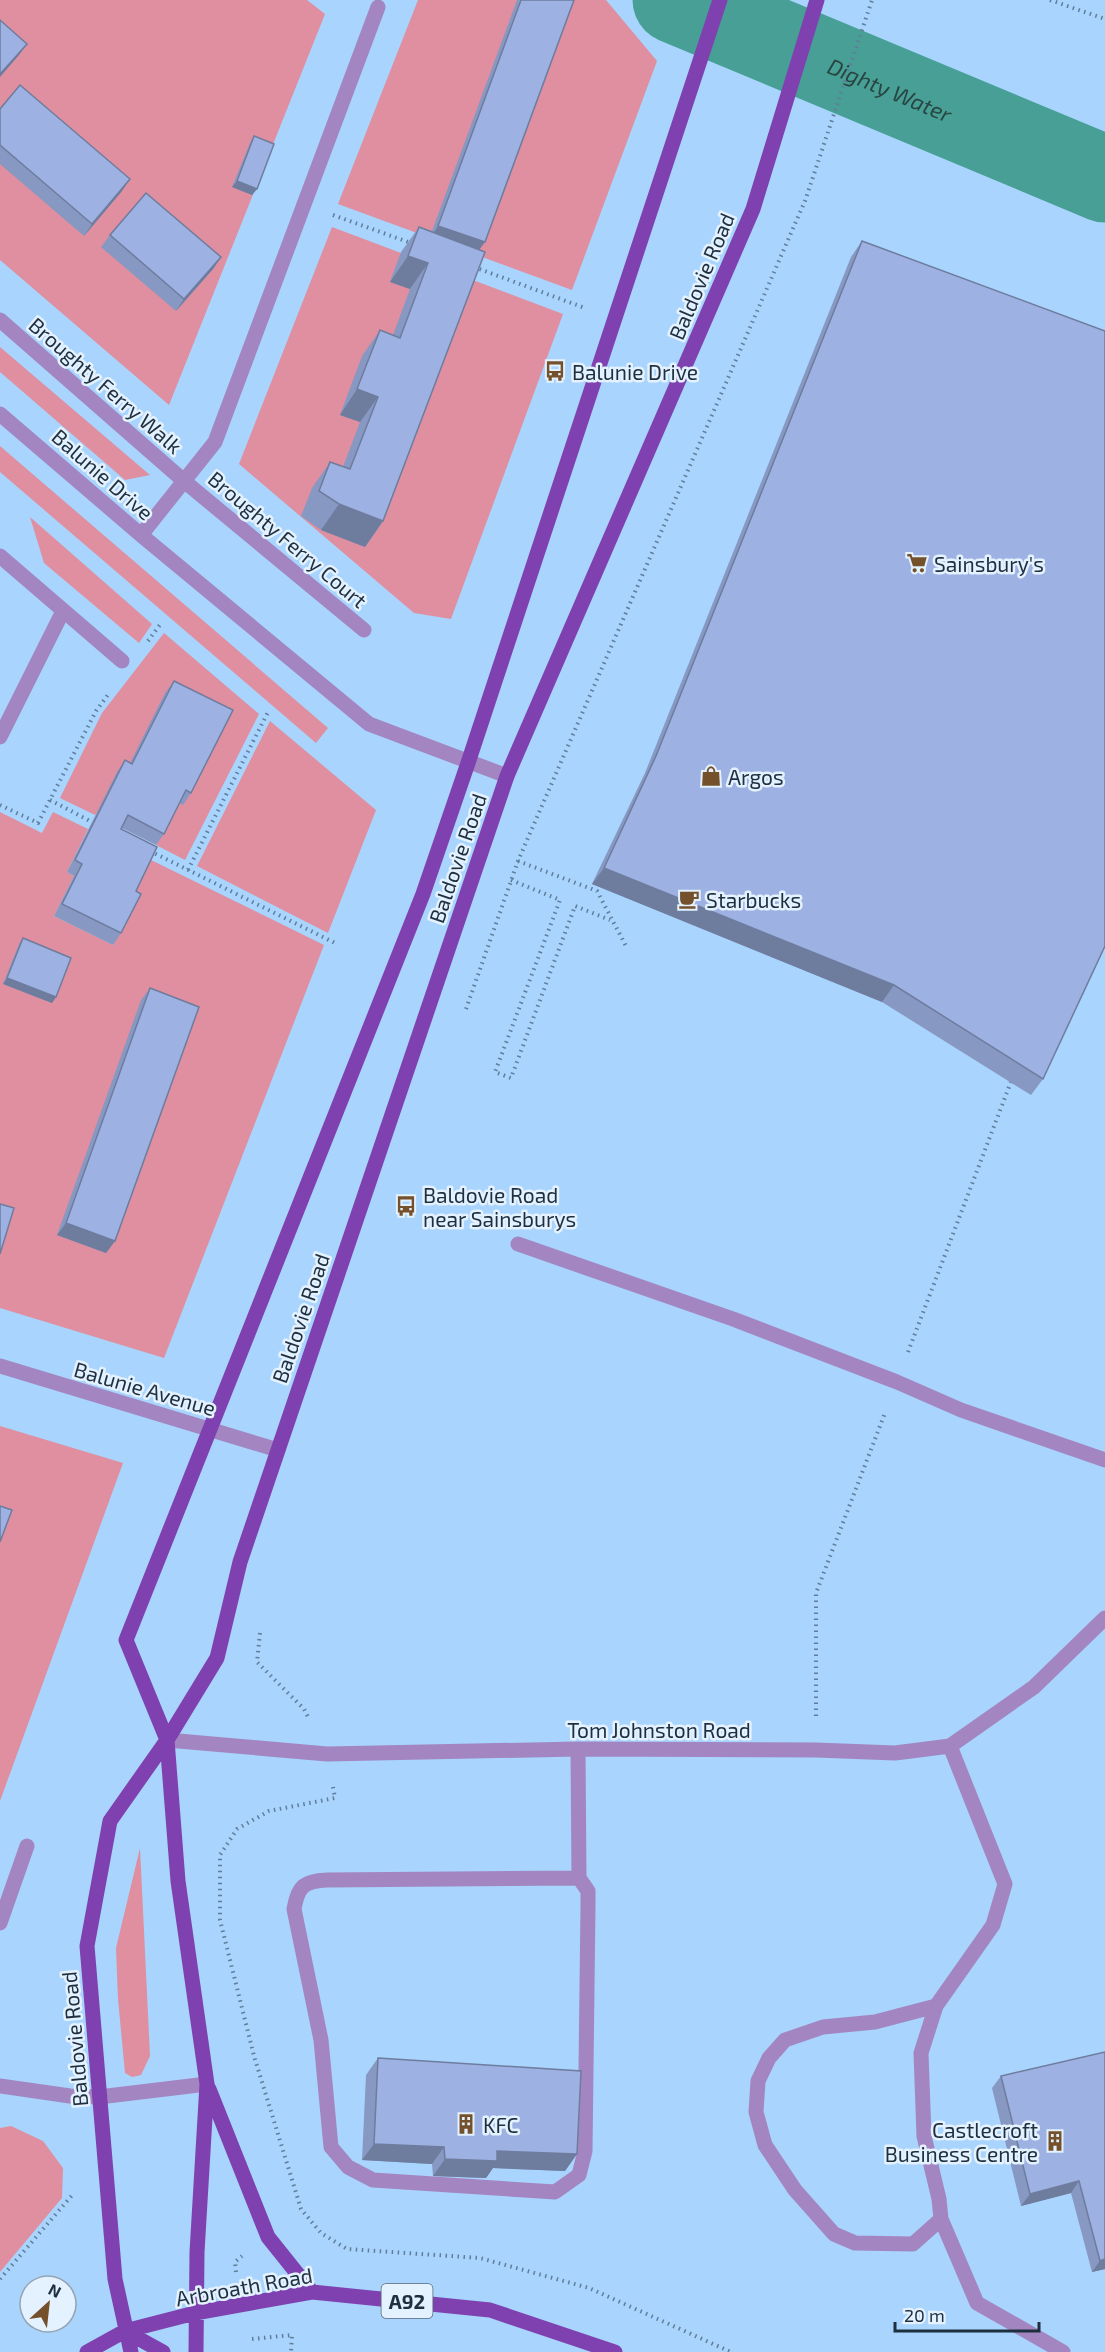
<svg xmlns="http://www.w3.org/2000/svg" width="1105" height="2352" viewBox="0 0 1105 2352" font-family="'Exo 2',sans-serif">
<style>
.green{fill:#df8f9f}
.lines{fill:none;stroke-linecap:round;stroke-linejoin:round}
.river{stroke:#479f96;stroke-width:87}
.path{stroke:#607e9a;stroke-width:4;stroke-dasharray:1.5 4.5;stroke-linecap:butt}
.minor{stroke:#a386c1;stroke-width:15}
.major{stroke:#7f41b0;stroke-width:15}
.wall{fill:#8798c2}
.shaded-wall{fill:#6e7c9e}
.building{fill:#9db1e2;stroke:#6e7c9e;stroke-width:1.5}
.labels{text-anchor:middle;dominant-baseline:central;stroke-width:5;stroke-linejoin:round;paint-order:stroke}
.shield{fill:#e4f1fe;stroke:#596978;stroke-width:1.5}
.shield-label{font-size:20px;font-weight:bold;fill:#1e2f3f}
.street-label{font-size:21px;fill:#1e2f3f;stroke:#e4f1fe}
.poi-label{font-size:21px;fill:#1e2f3f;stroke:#e4f1fe;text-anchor:start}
.water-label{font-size:22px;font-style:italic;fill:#284541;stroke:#e4f1fe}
</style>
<rect width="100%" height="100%" fill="#a8d4fd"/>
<path class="green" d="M0,0H307L325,14L169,405L0,260Z
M418,0H606L657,61L572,290L338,204Z
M332,227L563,314L451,619L414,613L239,464Z
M0,347L150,475L125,480L0,372Z
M0,446L328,728L316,743L0,472Z
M30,517L152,624L139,643L44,563Z
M164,633L259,714L185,860L156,845L178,802L183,804L124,776L95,815L60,798L102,713Z
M270,721L376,810L328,933L197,866Z
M0,812L42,833L53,812L88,829L67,872L74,876L54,916L113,945L127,903L149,859L324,945L164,1358L0,1308Z
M0,1426L123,1463L0,1801Z
M140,1848L150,2056L141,2075L132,2077L125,2073L118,1999L116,1948Z
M11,2126L43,2141L63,2168L62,2198L0,2272V2128Z"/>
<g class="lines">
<path class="river" id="s1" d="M676,0L1105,179"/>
<path class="path" d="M1050,0L1105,19
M333,215L411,243
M474,267L585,308
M148,641L162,622
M50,800L92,822
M0,805L38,823L96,711L110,692
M150,851L337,944
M518,861L597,891L626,946
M188,870L268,712
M511,880L560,900L495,1072L511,1078L575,906L610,920
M466,1009L518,861L805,201L872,0
M908,1352L1012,1079
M260,1633L257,1662L304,1709L309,1719
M816,1716V1593L885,1413
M333,1787L335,1798L269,1811L237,1829L220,1855V1920L254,2056L301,2209L321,2233L347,2249L480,2258L589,2288L731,2352
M236,2272L235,2262L242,2256
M0,2279L74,2193
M252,2339L292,2335L291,2352"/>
<path class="minor" d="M0,320L184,481L364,630
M0,414L141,535L369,724L507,776
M141,535L215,442L378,7
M0,556L122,661
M0,737L63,611
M518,1244L733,1319L897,1382L961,1410L1105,1460
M0,1366L278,1450
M167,1740L327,1754L578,1749L816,1750L895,1753L950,1746L1034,1687L1105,1618
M950,1746L1005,1884L993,1925L936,2006L921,2053L924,2136L939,2199L941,2219L977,2303L1063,2352
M578,1749L579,1878L588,1891V1905L585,2151L579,2175L555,2192L373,2180L348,2167L331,2147L321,2040L294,1909C298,1886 304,1881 327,1880L579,1878
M0,1923L27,1846
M936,2006L875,2022L823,2027L785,2040L769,2058L758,2081L756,2112L765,2145L795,2190L834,2234L855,2243L913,2244L941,2219
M0,2086L70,2096L99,2097L207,2084"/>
<path class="major" d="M209,2089L268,2237L312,2292
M125,2331L163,2352
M87,2352L125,2331L195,2313L312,2292L490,2310L615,2352
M131,2352L115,2279L87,1946L110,1821L167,1740L217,1658L240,1562L507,776L753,209L817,0
M196,2352L197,2252L207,2084L178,1881L167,1740L126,1640L423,894L468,763L720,0"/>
</g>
<path class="wall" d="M517,0H574L479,250L383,521L365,547L321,530L301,516L312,488L330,462L343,467L360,422L340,415L362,356L380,330L393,335L410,289L390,282L401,252L419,227L432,231Z
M0,109L122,191L84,236L0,164Z
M254,136L257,189L252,195L232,187L250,143Z
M110,235L221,257L213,269L176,311L101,247Z
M862,241L1043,1079L1031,1095L882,1002L592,884L645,773L851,257Z
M174,681L191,793L183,805L179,803L164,834L156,845L122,828L136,891L121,933L113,945L54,916L74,876L67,872L117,772L125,760L130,763L165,693Z
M23,938L56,997L52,1003L3,984L19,944Z
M150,988L115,1241L106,1253L57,1235L141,1000Z
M1105,2052V2269L1092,2272L1071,2193L1021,2206L992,2088L1001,2076Z
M378,2058L577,2154L565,2171L493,2168L486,2178L433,2176L432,2164L362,2160L366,2075Z"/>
<path class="shaded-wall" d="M27,44L19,55L0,77V74Z
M130,179L122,191L84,236L92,224Z
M237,181L257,189L252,195L232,187Z
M438,226L485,242L476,254L430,238Z
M408,256L428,263L410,289L390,282Z
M221,257L213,269L176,311L184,299Z
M357,389L378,397L360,422L340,415Z
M339,504L383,521L365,547L321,530Z
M604,868L894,985L882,1002L592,884Z
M7,978L56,997L52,1003L3,984Z
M66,1223L115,1241L106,1253L57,1235Z
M374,2144L444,2147L432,2164L362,2160Z
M497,2151L577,2154L565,2171L493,2168L486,2178L433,2176L445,2159Z
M1079,2181L1071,2193L1021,2206L1030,2194Z
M1105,2259V2269L1092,2272L1100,2261Z"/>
<path class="building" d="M521,0H574L485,242L438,226Z
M0,20L27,44L0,74Z
M20,85L130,179L92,224L0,145V109Z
M254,136L274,144L257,189L237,181Z
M146,193L221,257L184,299L110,235Z
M419,227L485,252L383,521L339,504L319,491L330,462L350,469L378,397L357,389L380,330L400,338L428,263L408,256Z
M862,241L1105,331V946L1043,1079L894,985L604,868L656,756Z
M174,681L233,710L191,793L186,790L164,834L128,815L121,829L157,847L136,891L141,894L121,933L62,904L82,864L75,860L125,760L132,764Z
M23,938L71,958L56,997L7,978Z
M150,988L199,1007L115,1241L66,1223Z
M0,1204L14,1208L0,1254Z
M0,1506L12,1510L0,1542Z
M1105,2052V2259L1100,2261L1079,2181L1030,2194L1001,2076Z
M378,2058L581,2071L577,2154L497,2151V2161L445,2159L444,2147L374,2144Z"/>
<defs>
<g id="bus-bare" transform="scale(1.62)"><path d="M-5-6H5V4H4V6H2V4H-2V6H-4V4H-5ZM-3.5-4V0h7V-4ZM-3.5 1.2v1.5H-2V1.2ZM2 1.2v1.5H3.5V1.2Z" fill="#74512a" stroke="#e4f1fe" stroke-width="2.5" paint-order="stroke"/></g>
<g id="supermarket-bare" transform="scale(1.62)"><path d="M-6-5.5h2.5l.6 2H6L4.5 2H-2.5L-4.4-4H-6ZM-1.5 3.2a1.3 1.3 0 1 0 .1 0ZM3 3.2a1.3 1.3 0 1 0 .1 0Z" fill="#74512a" stroke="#e4f1fe" stroke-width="2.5" paint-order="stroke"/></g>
<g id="shop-bare" transform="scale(1.62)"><path d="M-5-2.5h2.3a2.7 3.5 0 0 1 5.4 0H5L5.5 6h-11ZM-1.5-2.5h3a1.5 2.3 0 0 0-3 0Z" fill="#74512a" stroke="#e4f1fe" stroke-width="2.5" paint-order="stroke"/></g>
<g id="cafe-bare" transform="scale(1.62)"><path d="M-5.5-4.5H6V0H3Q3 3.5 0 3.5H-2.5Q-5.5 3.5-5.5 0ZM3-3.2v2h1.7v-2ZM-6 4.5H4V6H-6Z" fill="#74512a" stroke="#e4f1fe" stroke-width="2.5" paint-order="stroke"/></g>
<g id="building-bare" transform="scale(1.62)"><path d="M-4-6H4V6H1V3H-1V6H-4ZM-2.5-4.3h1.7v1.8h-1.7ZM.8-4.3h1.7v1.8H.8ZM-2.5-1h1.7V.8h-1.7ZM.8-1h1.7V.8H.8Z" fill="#74512a" stroke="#e4f1fe" stroke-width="2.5" paint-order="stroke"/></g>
</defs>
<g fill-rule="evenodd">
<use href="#bus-bare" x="555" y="371"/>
<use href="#supermarket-bare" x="917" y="563"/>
<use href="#shop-bare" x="711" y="776"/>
<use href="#cafe-bare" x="689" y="899"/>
<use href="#bus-bare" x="406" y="1206"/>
<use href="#building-bare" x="466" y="2124"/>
<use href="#building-bare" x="1055" y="2141"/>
</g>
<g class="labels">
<rect class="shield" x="381.5" y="2284" width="51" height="34" rx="4.5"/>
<g class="shield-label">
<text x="407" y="2301">A92</text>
</g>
<g class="street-label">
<text transform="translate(701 276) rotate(-67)">Baldovie Road</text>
<text transform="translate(106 385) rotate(41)">Broughty Ferry Walk</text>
<text transform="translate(103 474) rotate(41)">Balunie Drive</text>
<text transform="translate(288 539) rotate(40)">Broughty Ferry Court</text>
<text transform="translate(457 858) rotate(-71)">Baldovie Road</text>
<text transform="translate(300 1318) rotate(-71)">Baldovie Road</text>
<text transform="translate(145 1388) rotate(16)">Balunie Avenue</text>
<text x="659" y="1729">Tom Johnston Road</text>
<text transform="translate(74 2039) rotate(-95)">Baldovie Road</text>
<text transform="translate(244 2286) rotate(-10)">Arbroath Road</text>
</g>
<g class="poi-label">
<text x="572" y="371">Balunie Drive</text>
<text x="934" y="563">Sainsbury's</text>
<text x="728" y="776">Argos</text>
<text x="706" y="899">Starbucks</text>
<text x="423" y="1194">Baldovie Road<tspan x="423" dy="24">near Sainsburys</tspan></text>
<text x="483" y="2124">KFC</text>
<text x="1038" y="2129" text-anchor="end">Castlecroft<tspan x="1038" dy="24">Business Centre</tspan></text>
</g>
<g class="water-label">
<text stroke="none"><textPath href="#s1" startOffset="232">Dighty Water</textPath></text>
</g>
</g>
<g transform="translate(48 2304) rotate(27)"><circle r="28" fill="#e4f1fe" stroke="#95a3b2" stroke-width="1.5"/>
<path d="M0-4.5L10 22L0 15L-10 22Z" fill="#74512a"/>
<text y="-9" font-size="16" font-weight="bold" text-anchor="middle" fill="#1e2f3f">N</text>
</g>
<path d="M895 2322v9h144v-9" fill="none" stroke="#1e2f3f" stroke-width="3"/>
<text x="904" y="2322" font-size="18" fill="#1e2f3f" stroke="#e4f1fe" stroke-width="4.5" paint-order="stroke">20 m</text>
</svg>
